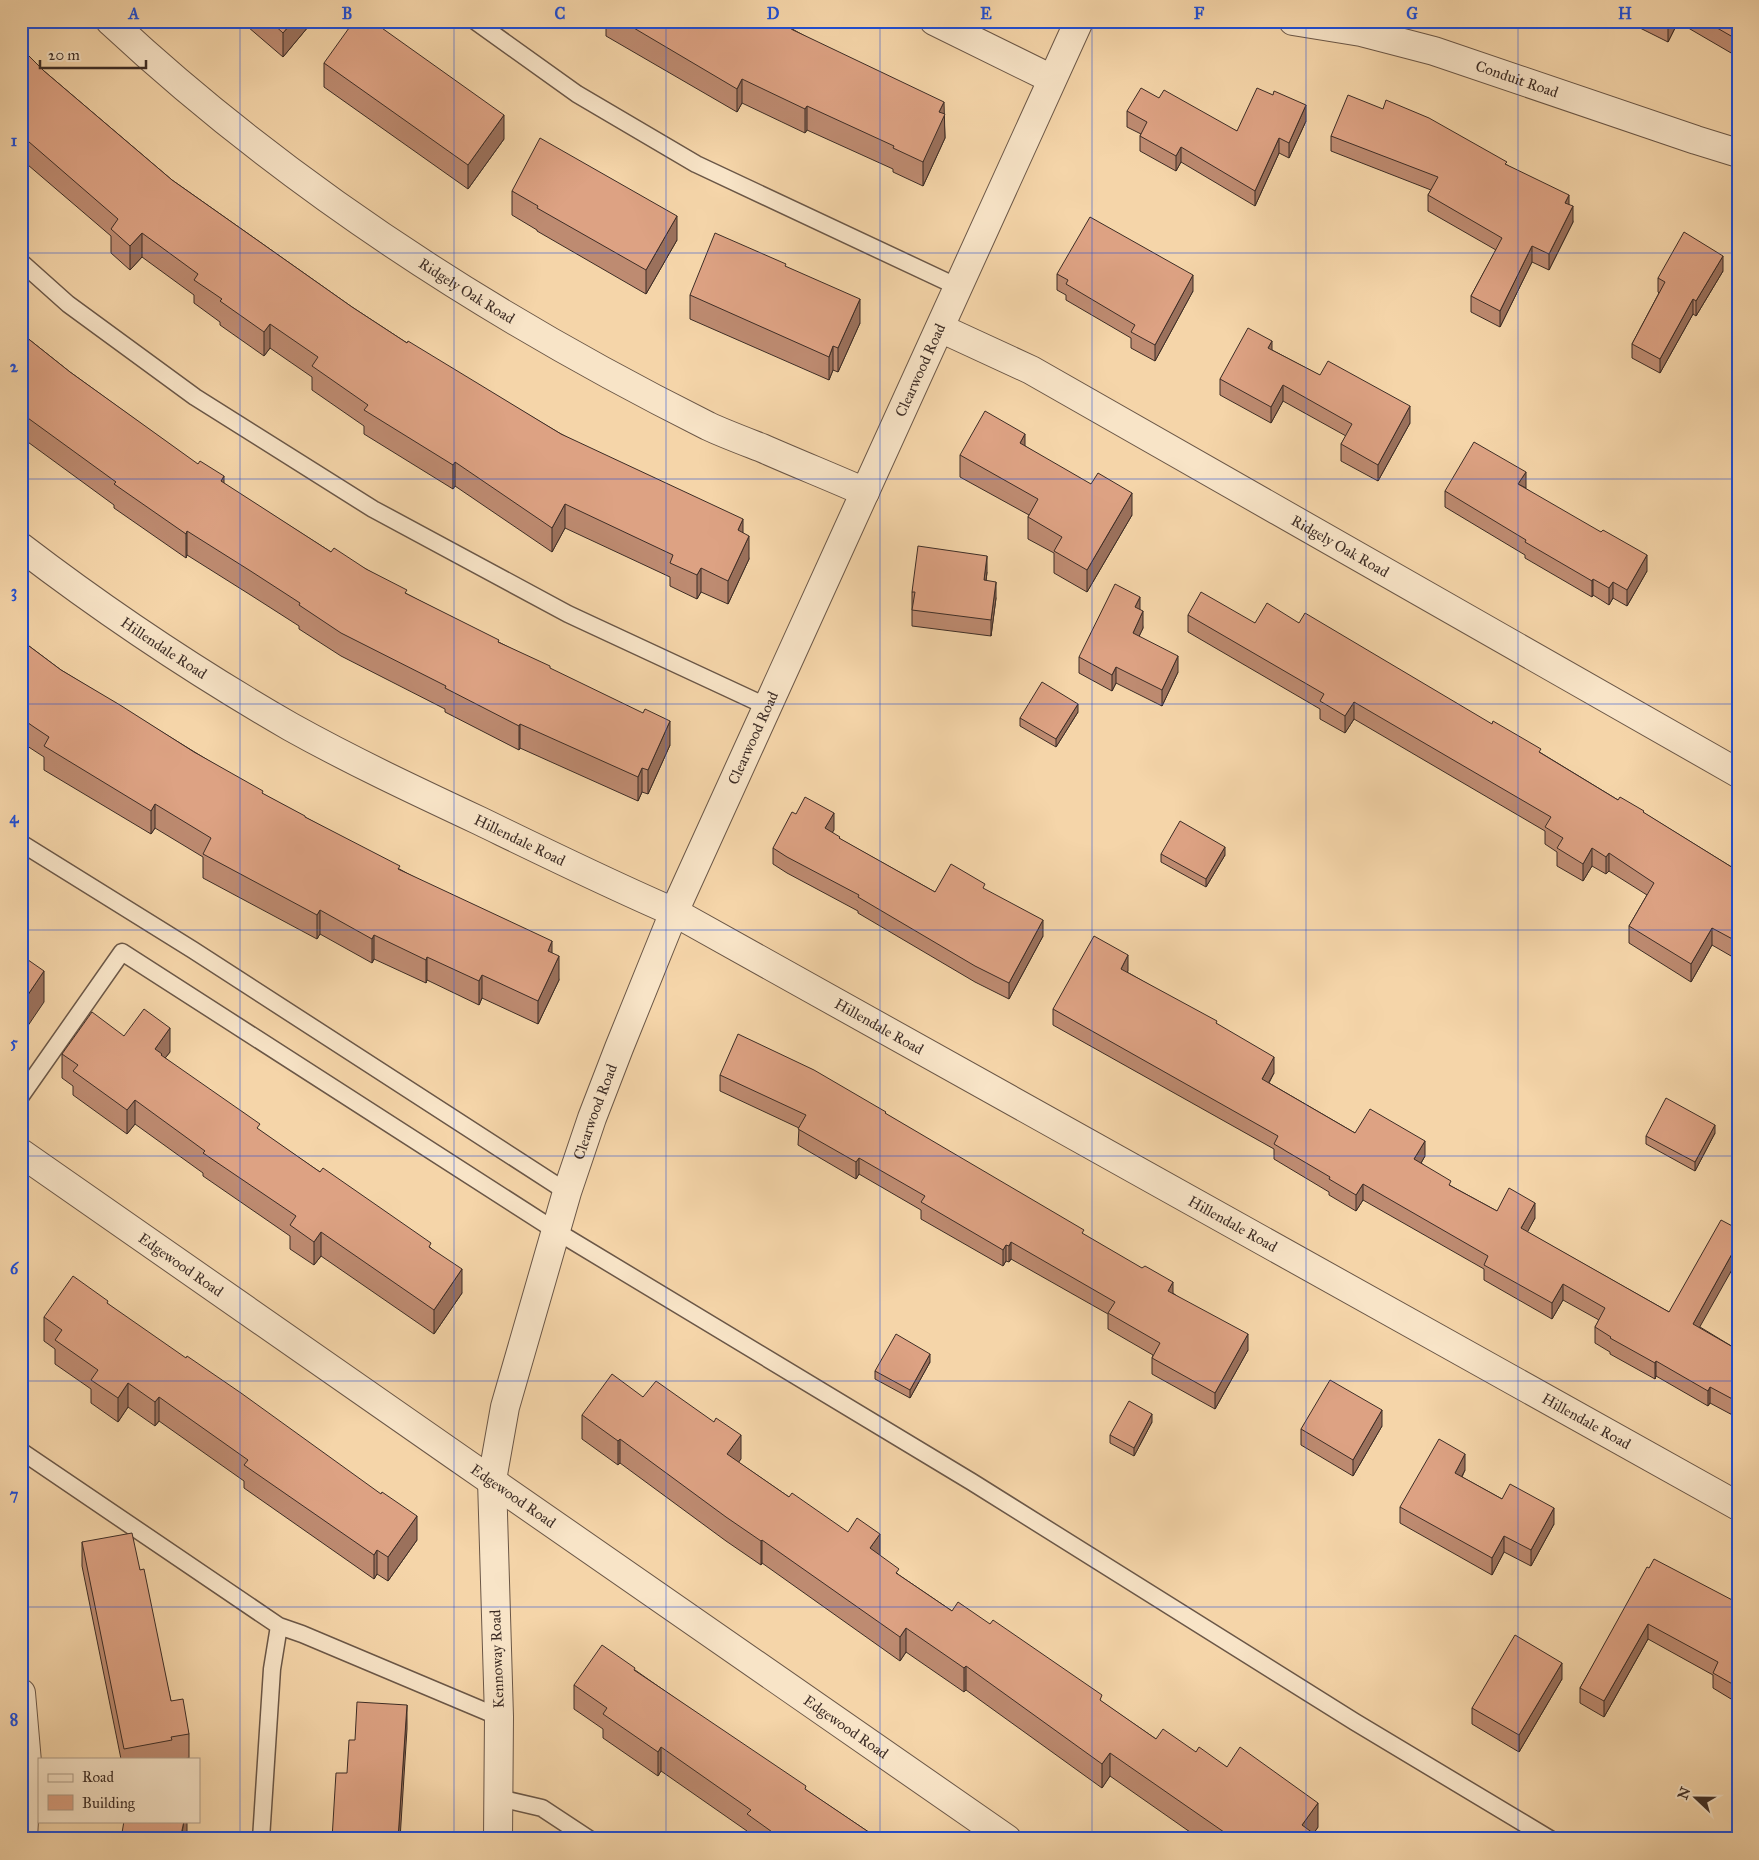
<svg xmlns="http://www.w3.org/2000/svg" width="1759" height="1860" viewBox="0 0 1759 1860" font-family="'IM FELL Great Primer',serif">
<style>
.lines{fill:none;stroke-linecap:round;stroke-linejoin:round}
.service-casing{stroke:#6b5747;stroke-width:19}
.minor-casing{stroke:#6b5747;stroke-width:30}
.service{stroke:#f8e4c7;stroke-width:16}
.minor{stroke:#f8e4c7;stroke-width:28}
.wall{fill:#be8b71;stroke:#3d2d26}
.shaded-wall{fill:#9b715c;stroke:#3d2d26}
.building{fill:#dda283;stroke:#3d2d26}
.grid{fill:none;stroke:#1d4ed8;stroke-width:1;stroke-opacity:0.55}
.labels{text-anchor:middle;dominant-baseline:central;stroke-width:4;stroke-linejoin:round;paint-order:stroke}
.street-label{font-size:15px;fill:#3d2d26;stroke:#f8e4c7}
.neatline{fill:none;stroke:#1d4ed8;stroke-width:2}
.grid-label{font-size:16px;text-anchor:middle;font-weight:bold;fill:#1d4ed8}
</style>
<rect width="100%" height="100%" fill="#f5d5a9"/>
<filter id="stains"><feTurbulence type="fractalNoise" baseFrequency=".004" numOctaves="4"/><feColorMatrix values="0 0 0 0 .2 0 0 0 0 .09 0 0 0 0 .02 0 0 0 .5 -.17"/></filter>
<radialGradient id="worn" r=".72"><stop offset=".6" stop-color="#630" stop-opacity="0"/><stop offset="1" stop-color="#630" stop-opacity=".3"/></radialGradient>
<g class="lines">
<g class="service-casing">
<path id="service" d="M475,21L577,94L696,164L958,287
M21,262L68,304L195,397L373,509L568,614L768,707
M21,843L193,950L567,1192
M21,1096L122,952L556,1231L972,1482L1355,1722L1550,1839
M21,1451L279,1626L302,1634L499,1717
M499,1798L542,1808L589,1839
M261,1839L272,1669L279,1626"/>
</g>
<g class="minor-casing">
<g id="minor">
<path id="s1" d="M110,21C287,186 492,318 708,426C725,434 744,441 762,448C796,463 831,477 865,492"/>
<path d="M934,21L1052,79"/>
<path id="s2" d="M1293,21L1361,32L1434,51L1696,140L1738,153"/>
<path id="s3" d="M940,328L1031,370L1738,773"/>
<path id="s4" d="M21,547C106,612 199,674 291,727C352,761 416,791 480,821C544,852 609,884 674,912L1738,1506"/>
<path id="s5" d="M21,1153C349,1383 678,1610 1007,1839"/>
<path d="M21,1693L27,1762L23,1839"/>
<path id="s6" d="M498,1839L499,1717L492,1480L505,1407L567,1192L592,1118L619,1048L674,912L1079,21"/>
</g>
</g>
<use href="#service" class="service"/>
<use href="#minor" class="minor"/>
</g>
<path class="wall" d="M241,21H313L283,57Z
M606,21H778L944,114L945,138L923,186L893,172V169L807,130L805,133L742,103L737,112L606,36Z
M1638,21H1738V57L1678,22L1668,42L1640,28V22Z
M21,48L44,71L172,180L352,307L407,343L561,434L743,533L749,559L728,604L701,592L697,599L670,586V577L565,528L552,552L455,486L453,489L364,434V426L312,390V377L270,348L264,356L220,325V322L194,303V295L142,257L130,270L111,253V236L21,159Z
M324,63L504,139L468,189L324,87Z
M1159,98L1237,131L1306,121L1289,158L1279,153L1255,206L1181,162L1176,171L1140,151V136L1141,134L1127,127V111Z
M1331,136L1507,165L1569,204L1573,222L1549,270L1532,262L1500,327L1471,312V296L1496,250L1428,211V195L1431,190L1331,151Z
M512,191L677,240L646,294L537,231V230L512,215Z
M786,267L860,323L838,372L833,370L829,380L690,319V295Z
M1723,271L1696,316L1693,314L1660,373L1632,358V344L1659,293L1658,292V278Z
M1057,274L1193,291L1155,361L1131,348V338L1066,300V295L1057,290Z
M21,333L70,372L224,484L331,552L366,569L407,594L550,669L670,745L648,794L642,792L638,801L520,748L519,750L445,712V709L341,656L299,629V626L249,594L187,555L186,558L114,508V505L21,437Z
M1272,350L1410,423L1378,481L1341,461V444L1346,436L1283,401L1271,423L1220,395V379Z
M1025,446L1132,515L1087,592L1054,573V553L1028,539V517L1029,515L960,477V455Z
M1525,488L1647,571L1627,606L1613,598L1609,605L1593,595L1592,597L1525,558V555L1445,507V491Z
M987,572L986,581L996,598L991,636L912,626V592Z
M1140,610L1143,628L1139,636L1178,672L1162,706L1116,683L1112,691L1079,673V657Z
M1188,615L1255,623H1299L1541,753L1618,800L1644,813L1738,871V960L1712,945L1691,982L1629,943V926L1647,895L1609,871L1606,874L1592,866L1583,881L1557,866V852L1545,844V831L1354,719L1345,733L1320,719V709L1188,632Z
M21,640L61,670L263,794L552,953L559,980L538,1024L482,998L479,1005L427,980L426,983L374,959L372,963L320,934L317,939L203,878V857L155,828L151,834L44,770V757L21,742Z
M1078,712L1056,747L1020,726V718Z
M834,830L832,832L840,839L935,892L985,890L1043,936L1009,999L975,982L858,913V911L787,873L773,864V848Z
M1161,854L1225,855L1206,887L1161,862Z
M1128,971L1127,972L1217,1024L1274,1073L1269,1083L1355,1133L1425,1156L1421,1163L1451,1186L1497,1211L1535,1218L1527,1232L1669,1312L1700,1327L1738,1350V1418L1710,1403L1708,1406L1656,1376L1655,1379L1610,1354V1352L1595,1343V1327L1599,1320L1563,1300L1552,1319L1484,1280V1269L1363,1200L1356,1211L1329,1195V1192L1274,1159V1149L1053,1025V1009Z
M124,1036L170,1052L165,1058L260,1131L431,1248L462,1293L434,1334L321,1256L314,1265L290,1249V1236L203,1176V1173L135,1124L127,1134L73,1095V1086L62,1078V1054Z
M720,1075L886,1114L1084,1235L1173,1293L1248,1350L1215,1409L1152,1374V1358L1153,1355L1108,1329V1314L1011,1259L1009,1262L1006,1261L1003,1266L921,1219V1210L859,1174L856,1179L798,1145L799,1128L720,1091Z
M1715,1133L1695,1171L1646,1144V1136Z
M108,1304L417,1540L388,1581L377,1574L374,1579L244,1488V1481L159,1421L155,1426L128,1407L118,1422L91,1403V1389L55,1364V1349L44,1341V1317Z
M930,1362L910,1398L875,1379V1371Z
M643,1397L741,1459L738,1462L789,1497L880,1556L899,1575L952,1611L1102,1702L1156,1739L1196,1752L1227,1767L1318,1827L1313,1834L1321,1839H1200L1110,1776L1102,1788L966,1690L964,1692L906,1652L900,1661L762,1563L761,1565L726,1541L620,1463L618,1465L582,1439V1415Z
M1152,1422L1134,1456L1110,1443V1435Z
M1382,1426L1353,1476L1301,1445V1429Z
M1465,1470L1462,1477L1502,1499L1554,1524L1531,1566L1504,1552L1492,1575L1400,1523V1507Z
M82,1542L140,1570L171,1701L189,1734V1758L183,1759H121L82,1566Z
M1649,1568L1738,1603V1699L1736,1702L1713,1688V1675L1648,1639L1604,1717L1580,1703V1688Z
M635,1670L806,1790L879,1839L747,1838V1831L661,1771L658,1776L603,1738V1729L574,1709V1685Z
M1562,1679L1519,1752L1472,1724V1708Z"/>
<path class="shaded-wall" d="M293,21H313L283,57V33Z
M1671,21H1678V22L1668,42V26Z
M742,79V103L737,112V89Z
M944,102L945,138L923,186V162L939,112Z
M1306,105V121L1289,158V143Z
M807,106V130L805,133V109Z
M504,115V139L468,189V165Z
M1279,138V153L1255,206V191Z
M1181,147V162L1176,171V156Z
M1569,195V210L1565,203Z
M1573,206V222L1549,270V254Z
M677,216V240L646,294V270Z
M142,233V257L130,270V246Z
M1532,246V262L1500,327V311Z
M1723,256V271L1696,316V301Z
M1193,275V291L1155,361V345Z
M860,299V323L838,372V348Z
M1693,299V314L1660,373V359Z
M270,324V348L264,356V332Z
M1272,341V357L1268,348Z
M833,346V370L829,380V357Z
M1283,385V401L1271,423V407Z
M1410,406V423L1378,481V465Z
M1025,434V455L1020,443Z
M455,462V486L453,489V465Z
M1526,472V488L1518,484Z
M224,476V500L221,481Z
M1132,493V515L1087,592V570Z
M565,504V528L552,552V528Z
M743,519V542L738,530Z
M187,531V555L186,558V534Z
M749,536V559L728,604V581Z
M1647,555V571L1627,606V590Z
M987,556V572L984,597V580Z
M701,568V592L697,599V575Z
M1593,579V595L1592,597V581Z
M996,582V598L991,636V620Z
M1613,582V598L1609,605V588Z
M1140,597V613L1135,607Z
M1143,611V628L1133,649V633Z
M1178,656V672L1162,706V690Z
M1116,667V683L1112,691V675Z
M1354,702V719L1345,733V716Z
M1078,704V712L1056,747V739Z
M670,721V745L648,794V770Z
M520,724V748L519,750V726Z
M642,768V792L638,801V777Z
M155,804V828L151,834V811Z
M834,813V830L825,844V828Z
M1225,847V855L1206,887V879Z
M1592,848V866L1583,881V864Z
M1609,853V871L1606,874V857Z
M320,910V934L317,939V915Z
M1043,920V936L1009,999V983Z
M1712,928V945L1691,982V964Z
M374,935V959L372,963V939Z
M552,941V965L548,951Z
M1128,955V971L1121,984V969Z
M559,956V980L538,1024V1001Z
M427,957V980L426,983V960Z
M44,971V1002L21,1036V1005Z
M482,975V998L479,1005V981Z
M170,1028V1052L162,1062L155,1049Z
M1274,1057V1073L1262,1094V1079Z
M135,1100V1124L127,1134V1110Z
M1715,1125V1133L1695,1171V1162Z
M1425,1141V1156L1414,1175V1159Z
M859,1158V1174L856,1179V1162Z
M1363,1184V1200L1356,1211V1195Z
M1535,1203V1218L1521,1244V1228Z
M321,1232V1256L314,1265V1242Z
M1011,1242V1259L1009,1262V1246Z
M1738,1243V1259L1693,1339V1324Z
M1006,1245V1261L1003,1266V1250Z
M462,1269V1293L434,1334V1310Z
M1173,1282V1298L1168,1291Z
M1563,1284V1300L1552,1319V1303Z
M1248,1334V1350L1215,1409V1393Z
M930,1354V1362L910,1398V1390Z
M1656,1361V1376L1655,1379V1363Z
M128,1383V1407L118,1422V1398Z
M1710,1387V1403L1708,1406V1391Z
M159,1397V1421L155,1426V1402Z
M1382,1410V1426L1353,1476V1460Z
M1152,1414V1422L1134,1456V1448Z
M741,1435V1459L727,1478V1454Z
M620,1439V1463L618,1465V1441Z
M1465,1454V1470L1455,1489V1473Z
M1554,1508V1524L1531,1566V1550Z
M417,1516V1540L388,1581V1557Z
M880,1534V1558L870,1548Z
M1504,1536V1552L1492,1575V1558Z
M762,1540V1563L761,1565V1541Z
M377,1550V1574L374,1579V1555Z
M1648,1624V1639L1604,1717V1701Z
M906,1628V1652L900,1661V1637Z
M1562,1663V1679L1519,1752V1735Z
M966,1666V1690L964,1692V1668Z
M1738,1683V1699L1736,1702V1686Z
M407,1705V1729L400,1839H398Z
M661,1747V1771L658,1776V1752Z
M1110,1753V1776L1102,1788V1764Z
M1318,1803V1827L1310,1839L1302,1825Z
M184,1821H187V1831L185,1839H181Z"/>
<path class="building" d="M270,21H293L283,33Z
M354,21H372L504,115L468,165L324,63Z
M622,21H778L793,30L944,102L939,112L945,114L923,162L893,148L894,146L807,106L805,109L742,79L737,89Z
M1658,21H1671L1668,26Z
M1705,21H1738V40Z
M21,48L44,71L172,180L352,307L407,343L408,341L561,434L743,519L738,530L749,536L728,581L701,568L697,575L670,563L673,555L565,504L552,528L455,462L453,465L364,410L368,405L312,366L318,357L270,324L264,332L220,301L222,299L194,280L198,274L142,233L130,246L111,229L118,219L21,135Z
M1141,88L1159,98L1164,90L1237,131L1257,88L1273,95L1274,91L1306,105L1289,143L1279,138L1255,191L1181,147L1176,156L1140,136L1147,122L1127,111Z
M1348,95L1383,109L1386,100L1429,118L1507,162L1505,164L1569,195L1565,203L1573,206L1549,254L1532,246L1500,311L1471,296L1502,238L1428,195L1438,177L1331,136Z
M540,138L677,216L646,270L537,208L538,206L512,191Z
M1090,217L1193,275L1155,345L1131,332L1135,325L1066,284L1068,280L1057,274Z
M1684,232L1723,256L1696,301L1693,299L1660,359L1632,344L1665,282L1658,278Z
M715,233L786,264L785,266L860,299L838,348L833,346L829,357L690,295Z
M1248,328L1272,341L1268,348L1320,375L1328,361L1410,406L1378,465L1341,444L1352,424L1283,385L1271,407L1220,379Z
M21,333L70,372L198,464L200,461L224,476L221,481L331,552L334,548L366,569L407,590L405,593L499,640L498,642L550,666V668L643,713L645,709L670,721L648,770L642,768L638,777L520,724L519,726L445,688L446,686L341,633L299,605L300,603L249,570L187,531L186,534L114,484L116,482L21,413Z
M985,411L1025,434L1020,443L1091,484L1098,473L1132,493L1087,570L1054,551L1062,537L1028,517L1038,499L960,455Z
M1474,442L1526,472L1518,484L1601,532L1603,530L1647,555L1627,590L1613,582L1609,588L1593,579L1592,581L1525,542L1526,540L1445,491Z
M918,546L987,556L984,580L996,582L991,620L912,610L915,592H912Z
M1115,584L1140,597L1135,607L1143,611L1133,633L1178,656L1162,690L1116,667L1112,675L1079,657Z
M1201,592L1255,623L1267,603L1299,623L1305,613L1492,724L1493,721L1541,749L1539,752L1618,800L1620,797L1644,811L1643,812L1738,871V942L1712,928L1691,964L1629,926L1654,883L1609,853L1606,857L1592,848L1583,864L1557,848L1563,838L1545,827L1551,817L1354,702L1345,716L1320,701L1324,694L1188,615Z
M21,640L61,670L120,705L194,752L263,791L262,793L305,816V817L400,866L398,869L552,941L548,951L559,956L538,1001L482,975L479,981L427,957L426,960L374,935L372,939L320,910L317,915L203,854L211,838L155,804L151,811L44,746L49,737L34,727L21,718Z
M1042,682L1078,704L1056,739L1020,718Z
M805,797L834,813L825,828L840,837L839,838L935,892L951,864L985,884L983,888L1043,920L1009,983L975,966L858,897L859,895L787,857L773,848L792,812L796,814Z
M1180,821L1225,847L1206,879L1161,854Z
M1094,936L1128,955L1121,969L1217,1021L1216,1023L1274,1057L1262,1079L1355,1133L1370,1109L1425,1141L1414,1159L1451,1181L1449,1185L1497,1211L1509,1188L1535,1203L1521,1228L1669,1312L1721,1220L1738,1229V1243L1693,1324L1738,1350V1402L1710,1387L1708,1391L1656,1361L1655,1363L1610,1338L1611,1337L1595,1327L1605,1308L1563,1284L1552,1303L1484,1265L1488,1256L1363,1184L1356,1195L1329,1179L1330,1177L1274,1144L1278,1136L1053,1009Z
M21,955L44,971L21,1005Z
M144,1009L170,1028L155,1049L162,1054L161,1055L260,1124L257,1128L320,1172L323,1168L431,1243L429,1247L462,1269L434,1310L321,1232L314,1242L290,1225L296,1216L203,1153L205,1151L135,1100L127,1110L73,1071L78,1065L62,1054L92,1012L124,1036Z
M738,1034L814,1070L886,1112L885,1113L1084,1230L1082,1233L1142,1268L1145,1266L1173,1282L1168,1291L1248,1334L1215,1393L1152,1358L1160,1343L1108,1313L1115,1302L1011,1242L1009,1246L1006,1245L1003,1250L921,1202L925,1196L859,1158L856,1162L798,1129L806,1115L720,1075Z
M1666,1098L1715,1125L1695,1162L1646,1136Z
M73,1276L108,1301L107,1303L186,1358L187,1356L241,1393L381,1494L382,1492L417,1516L388,1557L377,1550L374,1555L244,1465L248,1460L159,1397L155,1402L128,1383L118,1398L91,1380L98,1370L55,1340L62,1330L44,1317Z
M896,1334L930,1354L910,1390L875,1371Z
M612,1374L643,1397L656,1381L714,1422L716,1418L741,1435L727,1454L789,1497L792,1493L848,1532L857,1518L880,1534L870,1548L899,1569L896,1573L952,1611L958,1602L990,1624L993,1620L1102,1695L1100,1700L1156,1739L1163,1729L1196,1752L1199,1747L1227,1767L1240,1747L1318,1803L1302,1825L1321,1839H1234L1110,1753L1102,1764L966,1666L964,1668L906,1628L900,1637L762,1540L761,1541L726,1517L620,1439L618,1441L582,1415Z
M1330,1380L1382,1410L1353,1460L1301,1429Z
M1129,1401L1152,1414L1134,1448L1110,1435Z
M1439,1439L1465,1454L1455,1473L1502,1499L1510,1484L1554,1508L1531,1550L1504,1536L1492,1558L1400,1507Z
M132,1533L140,1570L144,1569L171,1701L183,1699L189,1734L171,1737L172,1740L124,1749L82,1542Z
M1654,1559L1738,1603V1683L1736,1686L1713,1673L1718,1662L1648,1624L1604,1701L1580,1688L1647,1567L1649,1568Z
M1515,1635L1562,1663L1519,1735L1472,1708Z
M602,1645L635,1668L634,1670L806,1786L805,1789L879,1839H782L747,1814L751,1810L661,1747L658,1752L603,1714L607,1708L574,1685Z
M357,1702L407,1705L398,1839H332L336,1773H347L349,1740H355Z
M124,1821H184L181,1835H179L178,1839H121Z"/>
<path class="grid" d="M240,21V1839M454,21V1839M666,21V1839M880,21V1839M1092,21V1839M1306,21V1839M1518,21V1839M21,253H1738M21,479H1738M21,704H1738M21,930H1738M21,1156H1738M21,1381H1738M21,1607H1738"/>
<g class="labels">
<g class="street-label">
<text stroke="none"><textPath href="#s2" startOffset="232">Conduit Road</textPath></text>
<text stroke="none"><textPath href="#s1" startOffset="448">Ridgely Oak Road</textPath></text>
<text stroke="none"><textPath href="#s6" startOffset="1552">Clearwood Road</textPath></text>
<text stroke="none"><textPath href="#s3" startOffset="456">Ridgely Oak Road</textPath></text>
<text stroke="none"><textPath href="#s4" startOffset="175">Hillendale Road</textPath></text>
<text stroke="none"><textPath href="#s6" startOffset="1148">Clearwood Road</textPath></text>
<text stroke="none"><textPath href="#s4" startOffset="580">Hillendale Road</textPath></text>
<text stroke="none"><textPath href="#s4" startOffset="985">Hillendale Road</textPath></text>
<text stroke="none"><textPath href="#s6" startOffset="742">Clearwood Road</textPath></text>
<text stroke="none"><textPath href="#s4" startOffset="1390">Hillendale Road</textPath></text>
<text stroke="none"><textPath href="#s5" startOffset="195">Edgewood Road</textPath></text>
<text stroke="none"><textPath href="#s4" startOffset="1795">Hillendale Road</textPath></text>
<text stroke="none"><textPath href="#s5" startOffset="600">Edgewood Road</textPath></text>
<text transform="translate(497 1659) rotate(-92)">Kennoway Road</text>
<text stroke="none"><textPath href="#s5" startOffset="1005">Edgewood Road</textPath></text>
</g>
</g>
<rect width="1759" height="1860" fill="none" stroke="#f5d5a9" stroke-width="55"/>
<rect x="38" y="1758" width="162" height="65" fill="#f8e4c7" stroke="#ad9b87"/>
<rect x="48" y="1774" width="25" height="8" fill="#f8e4c7" stroke="#ad9b87"/>
<text x="82" y="1782" font-size="15" fill="#3d2d26">Road</text>
<rect x="48" y="1795" width="25" height="15" fill="#dda283" stroke="#ad9b87"/>
<text x="82" y="1808" font-size="15" fill="#3d2d26">Building</text>
<g transform="translate(1696 1798) rotate(292)" stroke="#f8e4c7" stroke-width="4" paint-order="stroke">
<path d="M0-4L9 19L0 12L-9 19Z" fill="#3d2d26"/>
<text y="-8" font-size="14" font-weight="bold" text-anchor="middle" fill="#3d2d26">N</text>
</g>
<path d="M40 60v8h106v-8" fill="none" stroke="#3d2d26" stroke-width="2.5"/>
<text x="48" y="60" font-size="15" fill="#3d2d26" stroke="#f8e4c7" stroke-width="4" paint-order="stroke">20 m</text>
<rect x="28" y="28" width="1704" height="1804" class="neatline"/>
<g class="grid-label">
<text x="134" y="19">A</text>
<text x="347" y="19">B</text>
<text x="560" y="19">C</text>
<text x="773" y="19">D</text>
<text x="986" y="19">E</text>
<text x="1199" y="19">F</text>
<text x="1412" y="19">G</text>
<text x="1625" y="19">H</text>
<text x="14" y="146">1</text>
<text x="14" y="372">2</text>
<text x="14" y="597">3</text>
<text x="14" y="823">4</text>
<text x="14" y="1048">5</text>
<text x="14" y="1274">6</text>
<text x="14" y="1500">7</text>
<text x="14" y="1725">8</text>
</g>
<rect width="100%" height="100%" filter="url(#stains)"/>
<rect width="100%" height="100%" fill="url(#worn)"/>
</svg>
